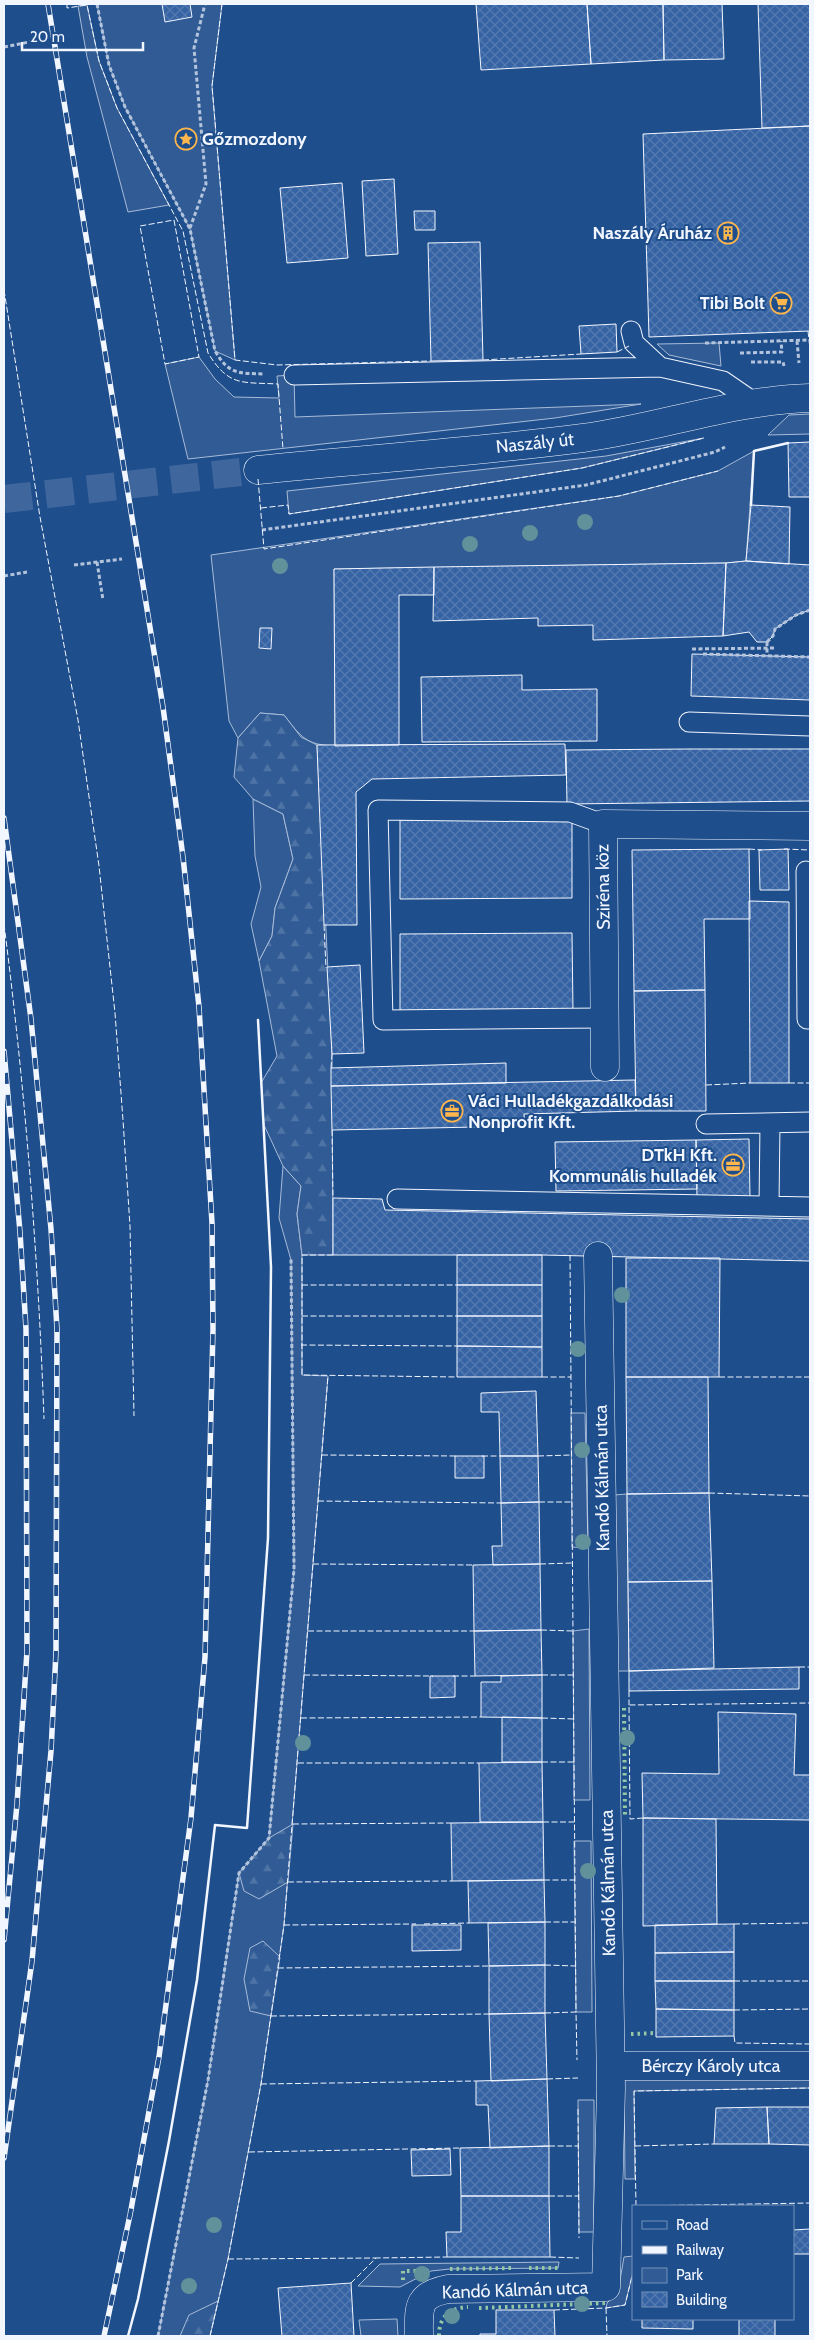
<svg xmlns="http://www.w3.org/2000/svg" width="814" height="2340" viewBox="0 0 814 2340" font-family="Cabin,sans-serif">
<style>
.green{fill:#305b95;stroke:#a8bbd7}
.forest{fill:url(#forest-firs);stroke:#a8bbd7}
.building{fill:url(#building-cross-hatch);stroke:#f2f6ff}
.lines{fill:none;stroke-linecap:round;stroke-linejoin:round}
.street-tunnel{stroke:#3f679d;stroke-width:28;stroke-dasharray:28 14;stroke-linecap:butt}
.lane-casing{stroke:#f2f6ff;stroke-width:21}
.street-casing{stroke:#f2f6ff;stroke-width:29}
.path{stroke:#b3c4dc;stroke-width:3;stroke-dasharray:4 2.5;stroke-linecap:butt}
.lane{stroke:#1f4e8c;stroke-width:19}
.street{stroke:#1f4e8c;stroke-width:28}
.rail-casing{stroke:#f2f6ff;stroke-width:5.5}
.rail{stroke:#1f4e8c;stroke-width:4;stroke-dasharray:11;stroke-linecap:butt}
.path-bridge{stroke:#b3c4dc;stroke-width:3;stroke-dasharray:4 2.5;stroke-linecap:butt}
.hedge{stroke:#97c8a6;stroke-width:4;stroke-dasharray:2.5 4;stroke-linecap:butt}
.fence{stroke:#f2f6ff;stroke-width:1;stroke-dasharray:6 2.5;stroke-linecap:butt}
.wall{stroke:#f2f6ff;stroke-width:2.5}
.tree{fill:#61919a}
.labels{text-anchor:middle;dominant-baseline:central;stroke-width:4;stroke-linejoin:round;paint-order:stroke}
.poi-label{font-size:18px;font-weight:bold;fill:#f2f6ff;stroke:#1f4e8c;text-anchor:end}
.street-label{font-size:18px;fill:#f2f6ff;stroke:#1f4e8c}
</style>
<defs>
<pattern id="forest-firs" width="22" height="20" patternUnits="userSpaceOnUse" patternTransform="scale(1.25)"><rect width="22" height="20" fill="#305b95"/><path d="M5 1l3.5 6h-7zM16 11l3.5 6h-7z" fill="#4e73a5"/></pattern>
<pattern id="building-cross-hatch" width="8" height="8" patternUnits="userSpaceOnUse" patternTransform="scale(1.25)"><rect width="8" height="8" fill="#3563a3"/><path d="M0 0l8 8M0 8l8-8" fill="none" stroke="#537ab1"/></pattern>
</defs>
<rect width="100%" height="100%" fill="#1f4e8c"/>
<path class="green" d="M97,4H222L212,86L235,360L215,351L190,229L125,107L109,65Z
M87,5L99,61L117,108L169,205L128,212L87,57L78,6Z
M719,343L721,366L669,355L657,344Z
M199,357L215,379L234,397L279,398L277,376L294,375L295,417L641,404L555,418L188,459L165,364Z
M810,414V434L768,435L789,415Z
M704,438L582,468L289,514L287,491L606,456Z
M754,451L746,561L726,563L334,569L335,746C306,745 301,737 284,715L260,713L238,738L229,721L211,555L619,496L718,471Z
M253,799L283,814L293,859L275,908L272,936L259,961L251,924L261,887L255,856Z
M283,1166L301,1186L297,1214L302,1255V1375L328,1376L284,1925L261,2084L228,2259L210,2336H158L208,2080L239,1873L269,1838L294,1569L291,1260L279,1218Z
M571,1413H585L588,1548L572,1547Z
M627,1494L629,1671H616L614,1495Z
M589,1629L590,1800H574L573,1631Z
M574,1841H591L592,2012H576Z
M624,2078H810V2088L634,2091L635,2179H625Z
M578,2100H594V2232H579Z
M633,2256V2272L625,2305L606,2308L607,2303L618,2292L624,2257Z
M559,2262L558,2268L450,2269L431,2271L400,2287L358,2286L380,2264Z
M397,2319L398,2336H361L359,2320Z"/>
<path class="forest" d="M260,713L284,715L301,737L317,745L332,1054L333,1255H302L297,1214L301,1186L283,1166L264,1125L261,1083L277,1056L259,961L272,936L275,908L293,859L283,814L253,799L234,777L238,738Z
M293,1824L288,1882L259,1899L244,1891L239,1873L269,1838Z
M263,1941L280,1957L271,2016L250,2011L244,1979L250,1948Z
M218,2301L210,2336H180L189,2315Z"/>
<path class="building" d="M162,4H190L192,17L165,22Z
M476,4H587L591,64L481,70Z
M587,4H663L664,60L591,64Z
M663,4H722L724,59L664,60Z
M758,4H810V126L762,128Z
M810,126V331L649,337L643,134Z
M394,179L398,254L366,256L362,181Z
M342,183L348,258L287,263L280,188Z
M414,211H435V230H415Z
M480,242L483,360L431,361L428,243Z
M616,324L617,352L581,354L579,326Z
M810,442V497H789L788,443Z
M751,505L790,507L789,564L746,561Z
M746,561L810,565V610L796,615L775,629L773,636L767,642H757L749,632L723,636L726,563Z
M726,563L723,636L593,640V625L538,626V618L433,621L434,567Z
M434,567V595H399V745L335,746L334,569Z
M260,628H272L271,649L259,648Z
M692,654L810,657V700L691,696Z
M522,675V690L597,689V741L422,742L421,677Z
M565,744L566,775L372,779L356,792L357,925H324L317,745Z
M688,749H810V801L567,804L566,750Z
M400,820H572V898L400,899Z
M749,849L750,919H704L705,990L634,991L632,850Z
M788,849L789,890H760L759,850Z
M749,901L789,902V1083H750Z
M572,933L573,1012H400V934Z
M360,965L364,1053L332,1054L327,967Z
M705,990L706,1111H636L634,991Z
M506,1063V1083L331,1086V1068Z
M635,1080L636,1111L524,1114L525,1126L332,1130L331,1086Z
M749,1139L750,1197L697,1198L696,1140Z
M696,1140L697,1189L556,1191L555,1142Z
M333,1198L382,1199L385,1210L810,1219V1261L542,1255H333Z
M457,1255H542V1285H457Z
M626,1258H720L719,1377H626Z
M457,1285H542V1316H457Z
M457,1316H542V1347L457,1346Z
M457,1346L542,1347V1377H457Z
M626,1377H708L709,1493L627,1494Z
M536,1391L538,1456H500L499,1412H481V1393Z
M455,1456H484V1478H455Z
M500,1456H538L539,1502L501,1503Z
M709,1493L712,1581L628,1582L627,1494Z
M539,1502L540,1564L493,1565L492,1546H502L501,1503Z
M540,1564L541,1630L474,1631L473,1565Z
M712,1581L714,1668L629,1671L628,1582Z
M541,1630L542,1675L475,1676L474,1631Z
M799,1667V1689L629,1691V1671Z
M542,1675V1718L481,1717V1682H501V1676Z
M430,1676H455V1697L430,1698Z
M718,1712L796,1714L794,1775H810V1820L643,1818L642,1773L719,1774Z
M502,1717L542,1718V1762H502Z
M542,1762L543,1822H480L479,1763Z
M643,1818L716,1819L717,1924L643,1926Z
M543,1822L544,1880L452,1881L451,1823Z
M544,1880L545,1922L469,1923L468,1881Z
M545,1922V1965L489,1966L488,1923Z
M734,1924V1952L655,1953V1925Z
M412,1925H461V1950L412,1951Z
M734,1952V1981H655V1953Z
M545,1965V2013L489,2014V1966Z
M655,1981H734V2010L656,2009Z
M656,2009L734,2010V2036L656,2037Z
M545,2013L547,2079L491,2081L489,2014Z
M547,2079L549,2146L490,2148L488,2105H476V2081Z
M767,2107L769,2144H714L716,2108Z
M767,2107H810V2145L769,2144Z
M549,2146V2196H461L460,2148Z
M450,2149L451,2175L412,2176L411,2150Z
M461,2196H549L550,2257H447L446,2232H461Z
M810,2229V2254H793V2230Z
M351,2283L354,2336H282L278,2288Z
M496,2310H554L555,2336H480V2334H496Z
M642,2319H693V2329L642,2328Z
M739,2319H775V2336H739Z"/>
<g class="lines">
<path class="street-tunnel" d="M4,499L258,470"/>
<g class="lane-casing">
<path id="lane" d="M631,331L634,343L660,367
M294,375L660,367L723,381L755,403
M689,722L810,726
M603,824L570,812L378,810L383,1020L604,1018
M806,871L807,1019H810
M706,1124L810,1122
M397,1199L810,1207
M769,1206L770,1123"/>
</g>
<g class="street-casing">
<path id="street" d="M258,470C366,459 475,452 583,438C659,428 733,400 810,398
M605,1067L603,824L810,826
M611,2066H810
M419,2336C419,2308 416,2295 448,2289L606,2287L611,2088L598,1256"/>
</g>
<path class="path" d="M97,4L109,65L125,107L190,229L215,351C229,375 239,373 264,374
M4,47L34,41
M190,228L206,184L194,48L205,4
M797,341L799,363
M705,343L809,340
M740,353L782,352L781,341
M751,362H783L784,366
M262,530L586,485L715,452L725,447
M97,562L103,600
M74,565L122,559
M4,576L27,572
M767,642L773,636L775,629L796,615L810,610
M692,649L775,648
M703,654L810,657
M158,2336L208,2080L239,1873L269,1838L294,1569L291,1259"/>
<use href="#lane" class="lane"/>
<use href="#street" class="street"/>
<g class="rail-casing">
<path id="rail" d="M48,4L163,707L183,857L199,1007L212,1223L213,1329L205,1657L191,1818L159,2057L130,2215L104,2336
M4,818L31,1019L51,1229L57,1329L56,1652L51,1751L32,1961L4,2158
M4,1051L20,1232L26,1329L27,1651L17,1804L4,1940"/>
</g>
<use href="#rail" class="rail"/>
<path class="path-bridge" d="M767,642V656"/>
<path class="hedge" d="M624,1708L625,1816
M631,2034L656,2033
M529,2268H558
M450,2269L515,2268
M403,2280V2271H431
M479,2308L607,2303
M439,2336C439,2317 449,2308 468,2307"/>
<path class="fence" d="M67,4V8L87,5L99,61L117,108L183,231L208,353C229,387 242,382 278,384L283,449
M222,4L212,86L235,360L277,365L431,361
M174,220L199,357L165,364L140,226Z
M4,290L40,517L78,720L99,866L115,1013L123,1120L130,1226L134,1416
M808,331L810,349
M617,352L629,346
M483,360L581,354
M258,479L264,549L619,496L718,471
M261,508L288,505L289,514L582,468L704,438
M749,849L762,850
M784,849L810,850
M4,924C25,1088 38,1253 44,1419
M324,925L326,968
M331,1068L332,1054
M789,1083H810
M706,1085L750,1083
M332,1130L333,1198
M333,1255H302V1375L457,1377
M570,1255L576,2012
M302,1285H457
M302,1316H457
M301,1345L457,1346
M542,1377H571
M719,1377H810
M322,1455L457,1456
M482,1456H500
M538,1456L572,1455
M709,1493L810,1496
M318,1501L501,1503
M539,1502H572
M313,1564L473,1565
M540,1564L572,1563
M541,1630L573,1631
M308,1631H474
M799,1667H810
M304,1675L433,1676
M542,1675H573
M453,1676H475
M629,1691V1705
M301,1718L481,1717
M542,1718L574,1719
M542,1762H574
M298,1763H479
M643,1818L630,1819L629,1705L810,1703
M543,1822H575
M293,1824L451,1823
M544,1880H575
M288,1882L452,1881
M545,1922H575
M424,1924L469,1923
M734,1924L810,1923
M284,1925L416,1924
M545,1965L576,1966
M278,1968L489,1966
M734,1981H810
M734,2010L810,2009
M545,2013L576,2012L577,2060
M271,2016L489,2014
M734,2036L735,2043L810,2044
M547,2079L578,2078
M261,2084L476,2081
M578,2109L579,2238
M549,2146H578
M635,2146L714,2144
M249,2152L460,2148
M549,2196H579
M636,2206L634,2091L810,2088
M636,2206L810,2203
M550,2257L579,2258
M228,2259L376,2258
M351,2283L376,2258L447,2257
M606,2308L607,2336
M554,2310L606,2308L625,2305L633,2272
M210,2336L228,2259L261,2084L284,1925L328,1376"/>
<path class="wall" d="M751,505L754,451L788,443
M128,2336L138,2299L169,2141L197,1980L215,1825L247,1828L268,1538L271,1267L258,1020"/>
</g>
<g class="tree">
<circle cx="585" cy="522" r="8"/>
<circle cx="530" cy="533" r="8"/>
<circle cx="470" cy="544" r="8"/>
<circle cx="280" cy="566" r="8"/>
<circle cx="622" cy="1295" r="8"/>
<circle cx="578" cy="1349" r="8"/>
<circle cx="582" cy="1450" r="8"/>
<circle cx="583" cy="1542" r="8"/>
<circle cx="627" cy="1738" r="8"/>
<circle cx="303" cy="1743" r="8"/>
<circle cx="588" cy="1871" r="8"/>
<circle cx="214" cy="2225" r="8"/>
<circle cx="422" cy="2274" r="8"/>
<circle cx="189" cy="2286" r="8"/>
<circle cx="582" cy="2304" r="8"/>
<circle cx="452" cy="2316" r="8"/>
</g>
<defs>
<g id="sight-ring" transform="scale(1.125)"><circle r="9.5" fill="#1f4e8c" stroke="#ffb74d" stroke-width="1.5"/><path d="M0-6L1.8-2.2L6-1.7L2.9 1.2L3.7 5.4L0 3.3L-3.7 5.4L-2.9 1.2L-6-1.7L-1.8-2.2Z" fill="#ffb74d"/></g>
<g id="building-ring" transform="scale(1.125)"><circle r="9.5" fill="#1f4e8c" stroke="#ffb74d" stroke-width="1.5"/><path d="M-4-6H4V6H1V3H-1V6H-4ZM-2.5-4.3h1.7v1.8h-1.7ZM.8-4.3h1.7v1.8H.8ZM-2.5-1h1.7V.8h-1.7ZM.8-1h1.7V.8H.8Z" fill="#ffb74d"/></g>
<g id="supermarket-ring" transform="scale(1.125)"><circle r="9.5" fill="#1f4e8c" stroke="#ffb74d" stroke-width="1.5"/><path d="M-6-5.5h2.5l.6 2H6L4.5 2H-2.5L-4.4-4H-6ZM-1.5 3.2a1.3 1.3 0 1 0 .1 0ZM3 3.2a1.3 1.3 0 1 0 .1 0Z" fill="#ffb74d"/></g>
<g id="office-ring" transform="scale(1.125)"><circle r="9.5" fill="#1f4e8c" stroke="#ffb74d" stroke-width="1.5"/><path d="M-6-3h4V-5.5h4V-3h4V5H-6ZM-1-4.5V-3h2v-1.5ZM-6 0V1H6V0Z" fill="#ffb74d"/></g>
</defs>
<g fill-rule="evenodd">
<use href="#sight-ring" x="186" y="139"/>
<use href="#building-ring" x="728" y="233"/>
<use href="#supermarket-ring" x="781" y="303"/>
<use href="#office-ring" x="452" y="1111"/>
<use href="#office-ring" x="733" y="1165"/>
</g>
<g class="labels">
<g class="poi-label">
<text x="202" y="139" text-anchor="start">Gőzmozdony</text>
<text x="712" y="233">Naszály Áruház</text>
<text x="765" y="303">Tibi Bolt</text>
<text x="468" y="1101" text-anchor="start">Váci Hulladékgazdálkodási<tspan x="468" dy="21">Nonprofit Kft.</tspan></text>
<text x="717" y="1155">DTkH Kft.<tspan x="717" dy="21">Kommunális hulladék</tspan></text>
</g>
<g class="street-label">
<text transform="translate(535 443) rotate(-6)">Naszály út</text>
<text transform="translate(603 887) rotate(-91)">Sziréna köz</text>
<text transform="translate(602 1478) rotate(-91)">Kandó Kálmán utca</text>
<text transform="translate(608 1883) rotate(-91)">Kandó Kálmán utca</text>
<text x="711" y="2066">Bérczy Károly utca</text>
<text transform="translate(515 2290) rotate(-2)">Kandó Kálmán utca</text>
</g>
</g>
<rect width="814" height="2340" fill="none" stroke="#f2f6ff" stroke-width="10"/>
<rect x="632" y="2205" width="162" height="115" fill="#1f4e8c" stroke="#7391ba"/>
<rect x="642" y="2221" width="25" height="8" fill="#1f4e8c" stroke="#7391ba"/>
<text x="676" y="2230" font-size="15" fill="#f2f6ff">Road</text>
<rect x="642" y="2246" width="25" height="8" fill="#f2f6ff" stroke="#7391ba"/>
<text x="676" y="2255" font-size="15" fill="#f2f6ff">Railway</text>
<rect x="642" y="2268" width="25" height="15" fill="#305b95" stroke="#7391ba"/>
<text x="676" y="2280" font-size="15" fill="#f2f6ff">Park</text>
<rect x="642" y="2292" width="25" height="15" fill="url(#building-cross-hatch)" stroke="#7391ba"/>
<text x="676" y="2305" font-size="15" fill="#f2f6ff">Building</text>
<path d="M22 42v8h121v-8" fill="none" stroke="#f2f6ff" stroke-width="2.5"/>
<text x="30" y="42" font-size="15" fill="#f2f6ff" stroke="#1f4e8c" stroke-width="4" paint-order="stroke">20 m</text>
</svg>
